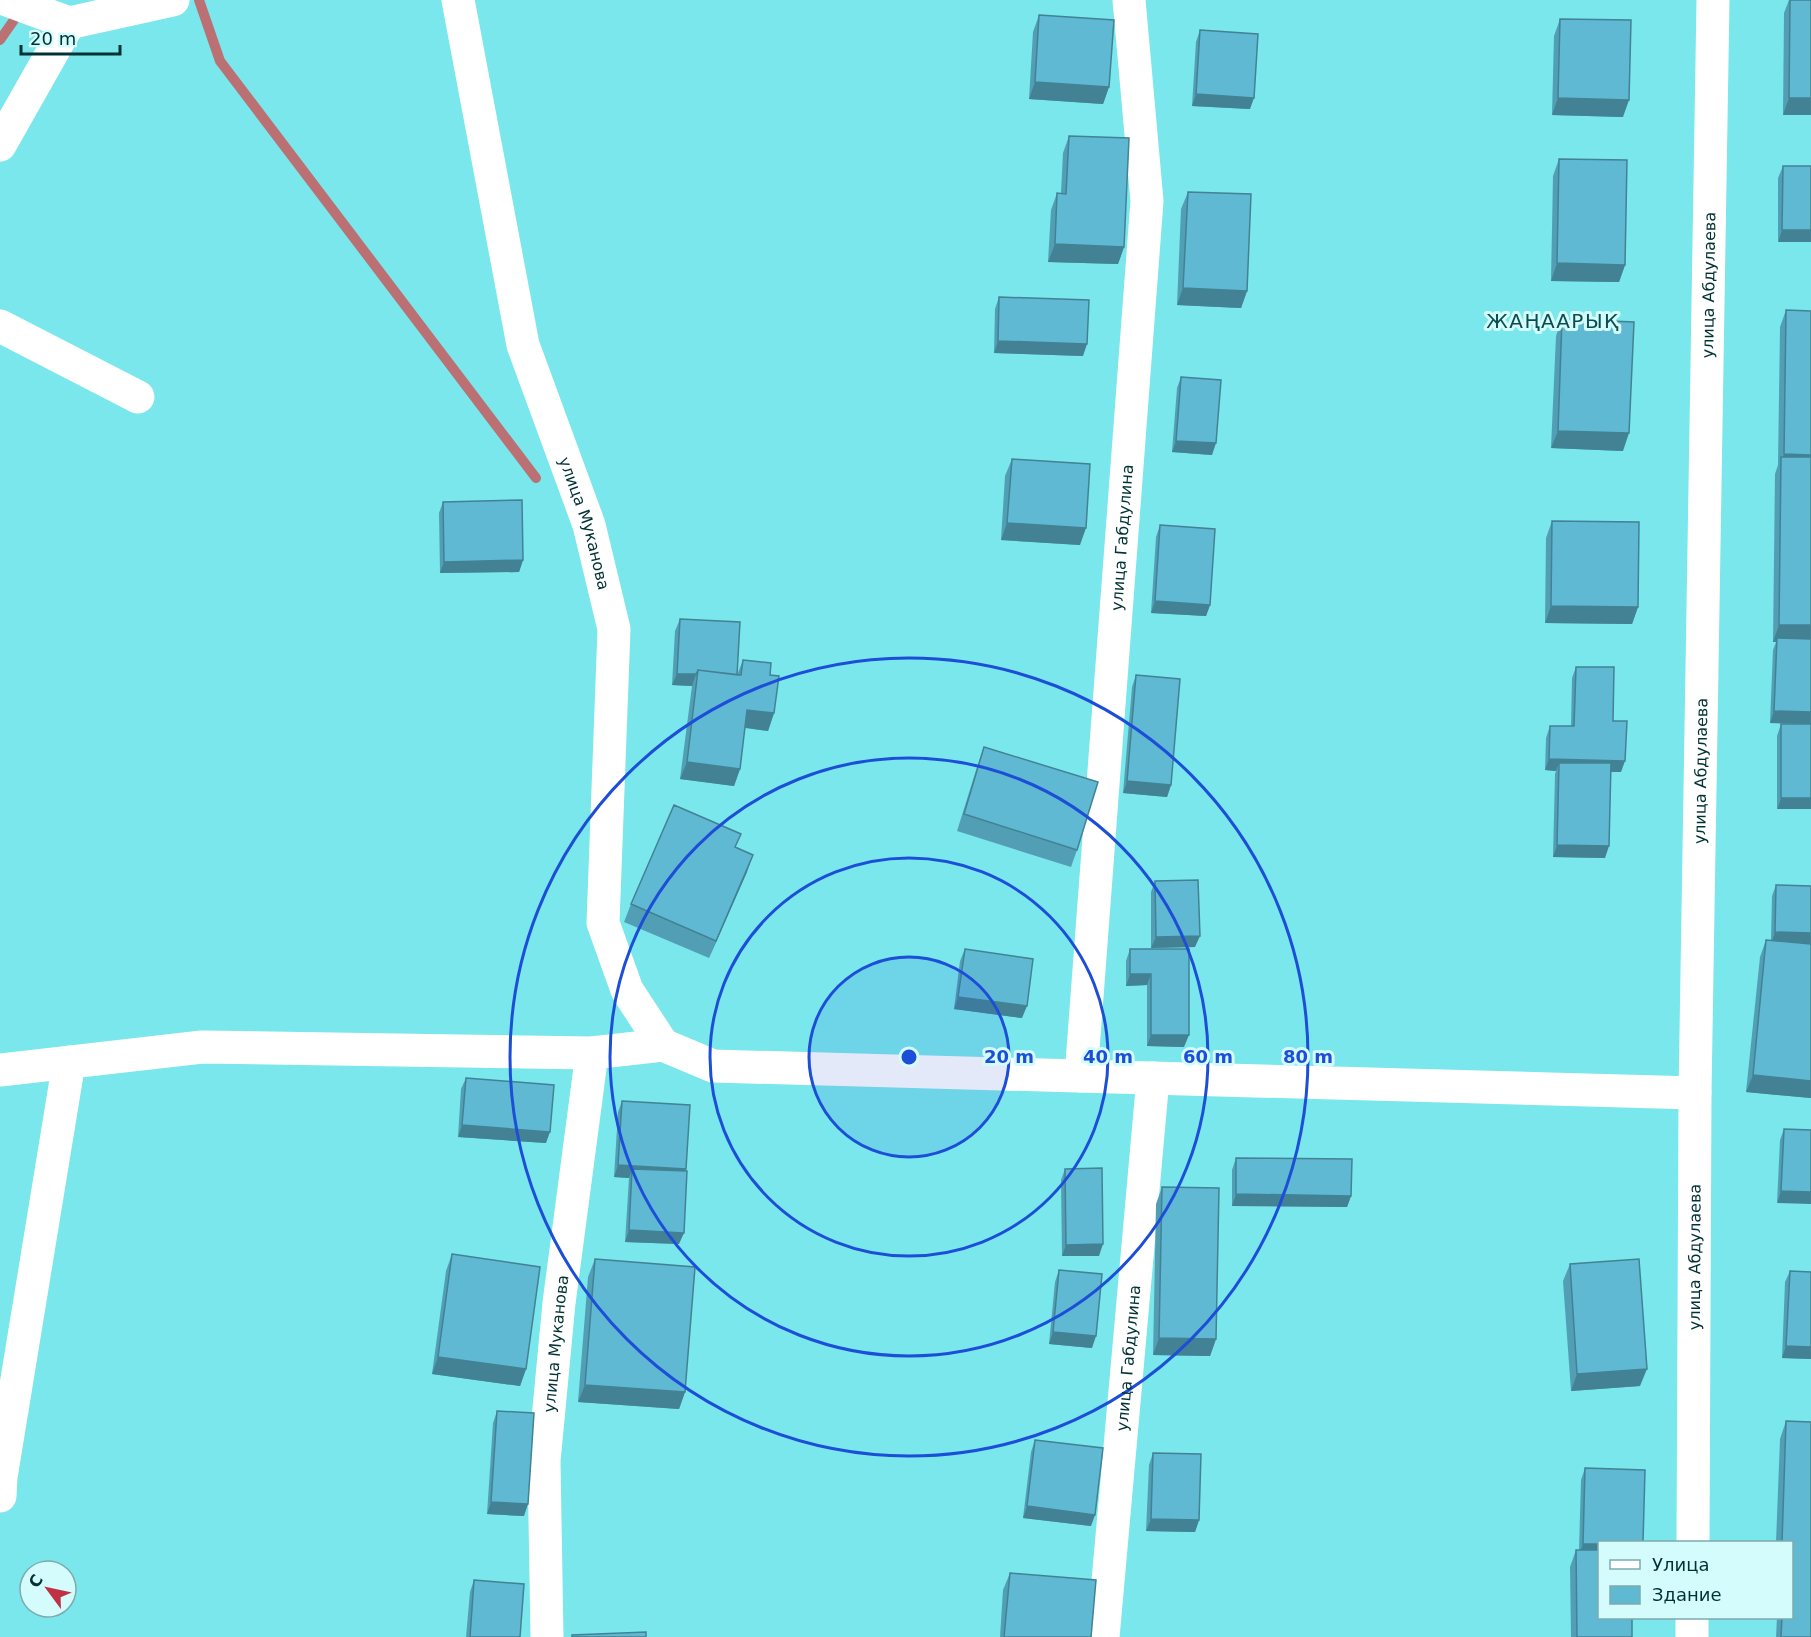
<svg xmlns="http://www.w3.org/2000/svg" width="1811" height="1637" viewBox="0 0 1811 1637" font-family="'DejaVu Sans',sans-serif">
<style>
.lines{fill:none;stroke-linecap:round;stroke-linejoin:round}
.stream{stroke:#bb7173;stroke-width:10}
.street{stroke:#fff;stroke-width:33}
.wall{fill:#529fb5}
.shaded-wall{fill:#428294}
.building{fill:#5fb9d3;stroke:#428294;stroke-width:1.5}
.ring{fill:none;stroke:#1d4ed8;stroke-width:3}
.labels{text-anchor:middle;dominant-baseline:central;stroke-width:6;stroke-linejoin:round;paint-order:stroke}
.street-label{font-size:16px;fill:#003234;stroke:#d4fcfd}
.quarter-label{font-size:20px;letter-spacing:1.5px;fill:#0b4c4f;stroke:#d4fcfd}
.centre{fill:#1d4ed8;stroke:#d4fcfd;stroke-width:3}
.ring-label{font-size:18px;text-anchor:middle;font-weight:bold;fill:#1d4ed8;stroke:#d4fcfd;stroke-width:6;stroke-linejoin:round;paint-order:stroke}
</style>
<rect width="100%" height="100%" fill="#79e7eb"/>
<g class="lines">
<path class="stream" d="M199,0L220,61L536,478
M0,40L21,10"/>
<g class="street">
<path d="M7,0L69,23L173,0"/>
<path id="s1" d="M458,0L523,345L589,525L614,629L603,923L627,990L663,1045"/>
<path d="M0,145L69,23"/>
<path d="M0,326L138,397"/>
<path d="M0,1070L202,1047L592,1053L663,1045L713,1066L1695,1093"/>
<path id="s2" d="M1081,1076L1147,201L1129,0"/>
<path d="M0,1496L1,1477L69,1062"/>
<path id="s3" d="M1693,1542L1695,1093L1713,0"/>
<path id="s4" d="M547,1637L544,1461L559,1303L592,1053"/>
<path id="s5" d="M1103,1637L1153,1078"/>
<path d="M1692,1637V1618"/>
</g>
</g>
<path class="wall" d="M1789,0H1811V115H1783L1784,13Z
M1039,15L1109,87L1103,104L1029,99L1033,32Z
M1560,19L1623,117L1552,115L1554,36Z
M1200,30L1250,109L1192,106L1196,42Z
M1069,136L1124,247L1118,264L1048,262L1051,210L1057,193H1061L1063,153Z
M1559,159L1625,265L1619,282L1551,281L1553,176Z
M1783,166H1811L1778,242V178Z
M1188,192L1247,291L1241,308L1177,305L1181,209Z
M999,297L1083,356L994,353L995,309Z
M1786,310L1811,724L1770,723L1773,650L1776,642H1773L1775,474L1778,465L1780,327Z
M1562,319L1623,451L1551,448L1556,336Z
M1181,377L1212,455L1172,452L1177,388Z
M1012,459L1080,545L1001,540L1005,476Z
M443,502L523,560L519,572L440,573L439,513Z
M1552,521L1638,607L1632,624L1545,623L1546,538Z
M1160,525L1210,605L1206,616L1151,613L1156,537Z
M680,619L737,675L743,660L770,675L774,713L768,731L745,728L740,769L734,786L680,779L692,686L672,685L675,631Z
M1576,667L1613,721L1621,772H1611L1605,858L1553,857L1555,774L1556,771L1545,770L1546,738L1550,726H1571L1572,678Z
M1136,675L1171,785L1167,797L1123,793L1132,687Z
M1781,724H1811L1777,809V736Z
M984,747L1077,850L1071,867L957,831L978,764Z
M736,847L747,872L709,958L624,922L631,904Z
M1155,881L1195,947L1151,948V892Z
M1776,885L1811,1098L1746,1092L1760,957L1766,940H1771L1772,896Z
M965,949L1022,1018L954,1009L960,961Z
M1130,949H1189L1184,1047L1147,1046V985L1126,986V961Z
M466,1078L546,1143L458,1137L461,1089Z
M622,1101L685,1171L679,1244L625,1242L629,1178L614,1177L618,1112Z
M1784,1129L1811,1130L1777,1203L1780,1140Z
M1236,1158L1351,1196L1347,1207L1232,1206V1170Z
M1065,1169L1099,1256H1062L1061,1180Z
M1162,1187L1216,1339L1210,1356L1153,1355L1156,1204Z
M452,1254L526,1369L520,1386L432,1374L446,1271Z
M595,1259L685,1392L679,1409L578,1402L588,1277Z
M1570,1264L1640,1386L1571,1391L1563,1281Z
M1059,1270L1092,1348L1049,1344L1055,1282Z
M1790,1271L1811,1272V1359L1782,1358L1785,1282Z
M497,1411L524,1516L487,1514L493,1423Z
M1786,1421L1811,1637H1776L1777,1617H1791V1542H1776L1780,1439Z
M1035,1440L1091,1526L1023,1518L1031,1452Z
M1153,1453L1199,1520L1195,1532L1146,1531L1149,1465Z
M1585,1468L1599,1542L1632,1637H1571L1570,1567L1576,1550H1579L1581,1480Z
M1010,1573L1091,1637H1000L1003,1590Z
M474,1580L520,1637H466L470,1592Z"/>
<path class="shaded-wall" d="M1035,82L1109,87L1103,104L1029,99Z
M1196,94L1254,98L1250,109L1192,106Z
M1558,98L1629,100L1623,117L1552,115Z
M1789,98H1811V115H1783Z
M1782,230H1811V242H1778Z
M1055,244L1124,247L1118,264L1048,262Z
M1557,263L1625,265L1619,282L1551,281Z
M1183,288L1247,291L1241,308L1177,305Z
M998,341L1087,344L1083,356L994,353Z
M1558,431L1629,433L1623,451L1551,448Z
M1176,441L1216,443L1212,455L1172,452Z
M1784,454L1811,455V472L1781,463Z
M1007,523L1086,528L1080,545L1001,540Z
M523,560L519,572L440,573L444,562Z
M1155,601L1210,605L1206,616L1151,613Z
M1551,606L1638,607L1632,624L1545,623Z
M1779,625H1811V642L1777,638L1776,642H1773Z
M677,674H696L692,686L672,685Z
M747,710L774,713L768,731L741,727Z
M1774,711L1811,712V724L1770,723Z
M1549,759L1625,761L1621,772L1559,771V763L1556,771L1545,770Z
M687,762L740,769L734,786L680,779Z
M1127,781L1171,785L1167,797L1123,793Z
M1781,798H1811V809H1777Z
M1557,845L1609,846L1605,858L1553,857Z
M753,855L747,872L709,958L716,941Z
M1775,932L1811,933V945L1771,944Z
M1200,936L1195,947L1151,948L1156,937Z
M1130,974H1151L1147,985L1126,986Z
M958,997L1027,1006L1022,1018L954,1009Z
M1151,1035H1189L1184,1047L1147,1046Z
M1753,1075L1811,1081V1098L1746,1092Z
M462,1125L550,1132L546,1143L458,1137Z
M618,1165L686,1169L682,1180L632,1169L629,1178L614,1177Z
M1781,1191L1811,1192V1204L1777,1203Z
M1236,1194L1351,1196L1347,1207L1232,1206Z
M629,1230L684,1233L679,1244L625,1242Z
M1103,1244L1099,1256H1062L1066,1245Z
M1053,1332L1096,1336L1092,1348L1049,1344Z
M1159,1338L1216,1339L1210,1356L1153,1355Z
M1786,1346L1811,1347V1359L1782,1358Z
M438,1357L526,1369L520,1386L432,1374Z
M1647,1369L1640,1386L1571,1391L1577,1374Z
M585,1385L685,1392L679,1409L578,1402Z
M491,1502L528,1504L524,1516L487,1514Z
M1027,1506L1095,1515L1091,1526L1023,1518Z
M1151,1519L1199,1520L1195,1532L1146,1531Z
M1583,1544H1599V1556L1579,1555Z"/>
<path class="building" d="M1790,0H1811V98H1789Z
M1039,15L1114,20L1109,87L1035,82Z
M1560,19L1631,20L1629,100L1558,98Z
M1200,30L1258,34L1254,98L1196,94Z
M1069,136L1129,138L1124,247L1055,244L1057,193L1066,194Z
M1559,159L1627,160L1625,265L1557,263Z
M1783,166H1811V230H1782Z
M1188,192L1251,194L1247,291L1183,288Z
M999,297L1089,300L1087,344L998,341Z
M1786,310L1811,311V455L1784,454Z
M1562,319L1634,322L1629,433L1558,431Z
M1181,377L1221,380L1216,443L1176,441Z
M1781,457H1811V625H1779Z
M1012,459L1090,464L1086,528L1007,523Z
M522,500L523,560L444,562L443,502Z
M1552,521L1639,522L1638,607L1551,606Z
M1160,525L1215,529L1210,605L1155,601Z
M680,619L740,622L737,675L698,670L696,674H677Z
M1777,638L1811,639V712L1774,711Z
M743,660L771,663L770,675L779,676L774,713L747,710L740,769L687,762L698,670L741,675Z
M1576,667H1614L1613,721H1627L1625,761L1549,759L1550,726H1574Z
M1136,675L1180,679L1171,785L1127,781Z
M1781,724H1811V798H1781Z
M984,747L1098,782L1077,850L964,814Z
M1559,763H1611L1609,846L1557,845Z
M674,805L741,834L735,847L753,855L716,941L631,904Z
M1198,880L1200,936L1156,937L1155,881Z
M1776,885L1811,886V933L1775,932Z
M1766,940L1811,944V1081L1753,1075Z
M965,949L1033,959L1027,1006L958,997Z
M1130,949H1189V1035H1151V974H1130Z
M466,1078L554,1085L550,1132L462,1125Z
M622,1101L690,1105L686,1169L618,1165Z
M1784,1129L1811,1130V1192L1781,1191Z
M1236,1158L1352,1159L1351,1196L1236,1194Z
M1102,1168L1103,1244L1066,1245L1065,1169Z
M632,1169L687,1171L684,1233L629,1230Z
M1162,1187L1219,1188L1216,1339L1159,1338Z
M452,1254L540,1267L526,1369L438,1357Z
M595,1259L695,1267L685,1392L585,1385Z
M1639,1259L1647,1369L1577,1374L1570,1264Z
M1059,1270L1102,1274L1096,1336L1053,1332Z
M1790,1271L1811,1272V1347L1786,1346Z
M497,1411L534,1413L528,1504L491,1502Z
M1786,1421L1811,1422V1637H1781L1782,1617H1791V1542H1782Z
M1035,1440L1103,1448L1095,1515L1027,1506Z
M1153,1453L1201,1454L1199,1520L1151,1519Z
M1585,1468L1645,1470L1643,1542H1599V1544H1583Z
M1576,1550H1599V1617H1632V1637H1577Z
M1010,1573L1096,1580L1091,1637H1004Z
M474,1580L524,1584L520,1637H470Z
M646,1632V1637H572V1635Z"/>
<circle cx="909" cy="1057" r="100" fill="#1d4ed8" fill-opacity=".12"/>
<g class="ring">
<circle cx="909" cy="1057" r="100"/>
<circle cx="909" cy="1057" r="199"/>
<circle cx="909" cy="1057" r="299"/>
<circle cx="909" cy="1057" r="399"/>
</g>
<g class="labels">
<g class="street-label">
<text stroke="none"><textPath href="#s3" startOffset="1257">улица Абдулаева</textPath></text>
<text stroke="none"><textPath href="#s1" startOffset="540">улица Муканова</textPath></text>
<text stroke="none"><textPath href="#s2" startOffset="540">улица Габдулина</textPath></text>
<text stroke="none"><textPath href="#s3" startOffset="771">улица Абдулаева</textPath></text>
<text stroke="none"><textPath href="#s3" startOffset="285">улица Абдулаева</textPath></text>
<text stroke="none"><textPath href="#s4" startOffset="294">улица Муканова</textPath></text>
<text stroke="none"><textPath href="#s5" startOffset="280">улица Габдулина</textPath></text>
</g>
<g class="quarter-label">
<text x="1553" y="321">ЖАҢААРЫҚ</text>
</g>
</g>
<circle cx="909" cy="1057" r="9" class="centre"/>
<g class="ring-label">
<text x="1009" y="1063">20 m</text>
<text x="1108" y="1063">40 m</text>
<text x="1208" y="1063">60 m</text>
<text x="1308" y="1063">80 m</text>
</g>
<rect x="1598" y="1541" width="195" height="78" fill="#d4fcfd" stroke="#7fabad" stroke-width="1.5"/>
<rect x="1610" y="1560" width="30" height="9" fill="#ffffff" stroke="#7fabad" stroke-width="1.5"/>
<text x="1652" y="1571" font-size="18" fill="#003234">Улица</text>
<rect x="1610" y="1586" width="30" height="18" fill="#5fb9d3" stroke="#7fabad" stroke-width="1.5"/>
<text x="1652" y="1601" font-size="18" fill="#003234">Здание</text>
<g transform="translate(48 1589) rotate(303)"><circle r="28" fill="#d4fcfd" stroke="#7fabad" stroke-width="1.5"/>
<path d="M0-4.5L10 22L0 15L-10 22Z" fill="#c13144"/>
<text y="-9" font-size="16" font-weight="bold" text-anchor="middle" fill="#003234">С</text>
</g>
<path d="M21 45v9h99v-9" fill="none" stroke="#003234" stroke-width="3"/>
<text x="30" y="45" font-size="18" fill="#003234" stroke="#d4fcfd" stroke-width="4.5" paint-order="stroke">20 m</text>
</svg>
